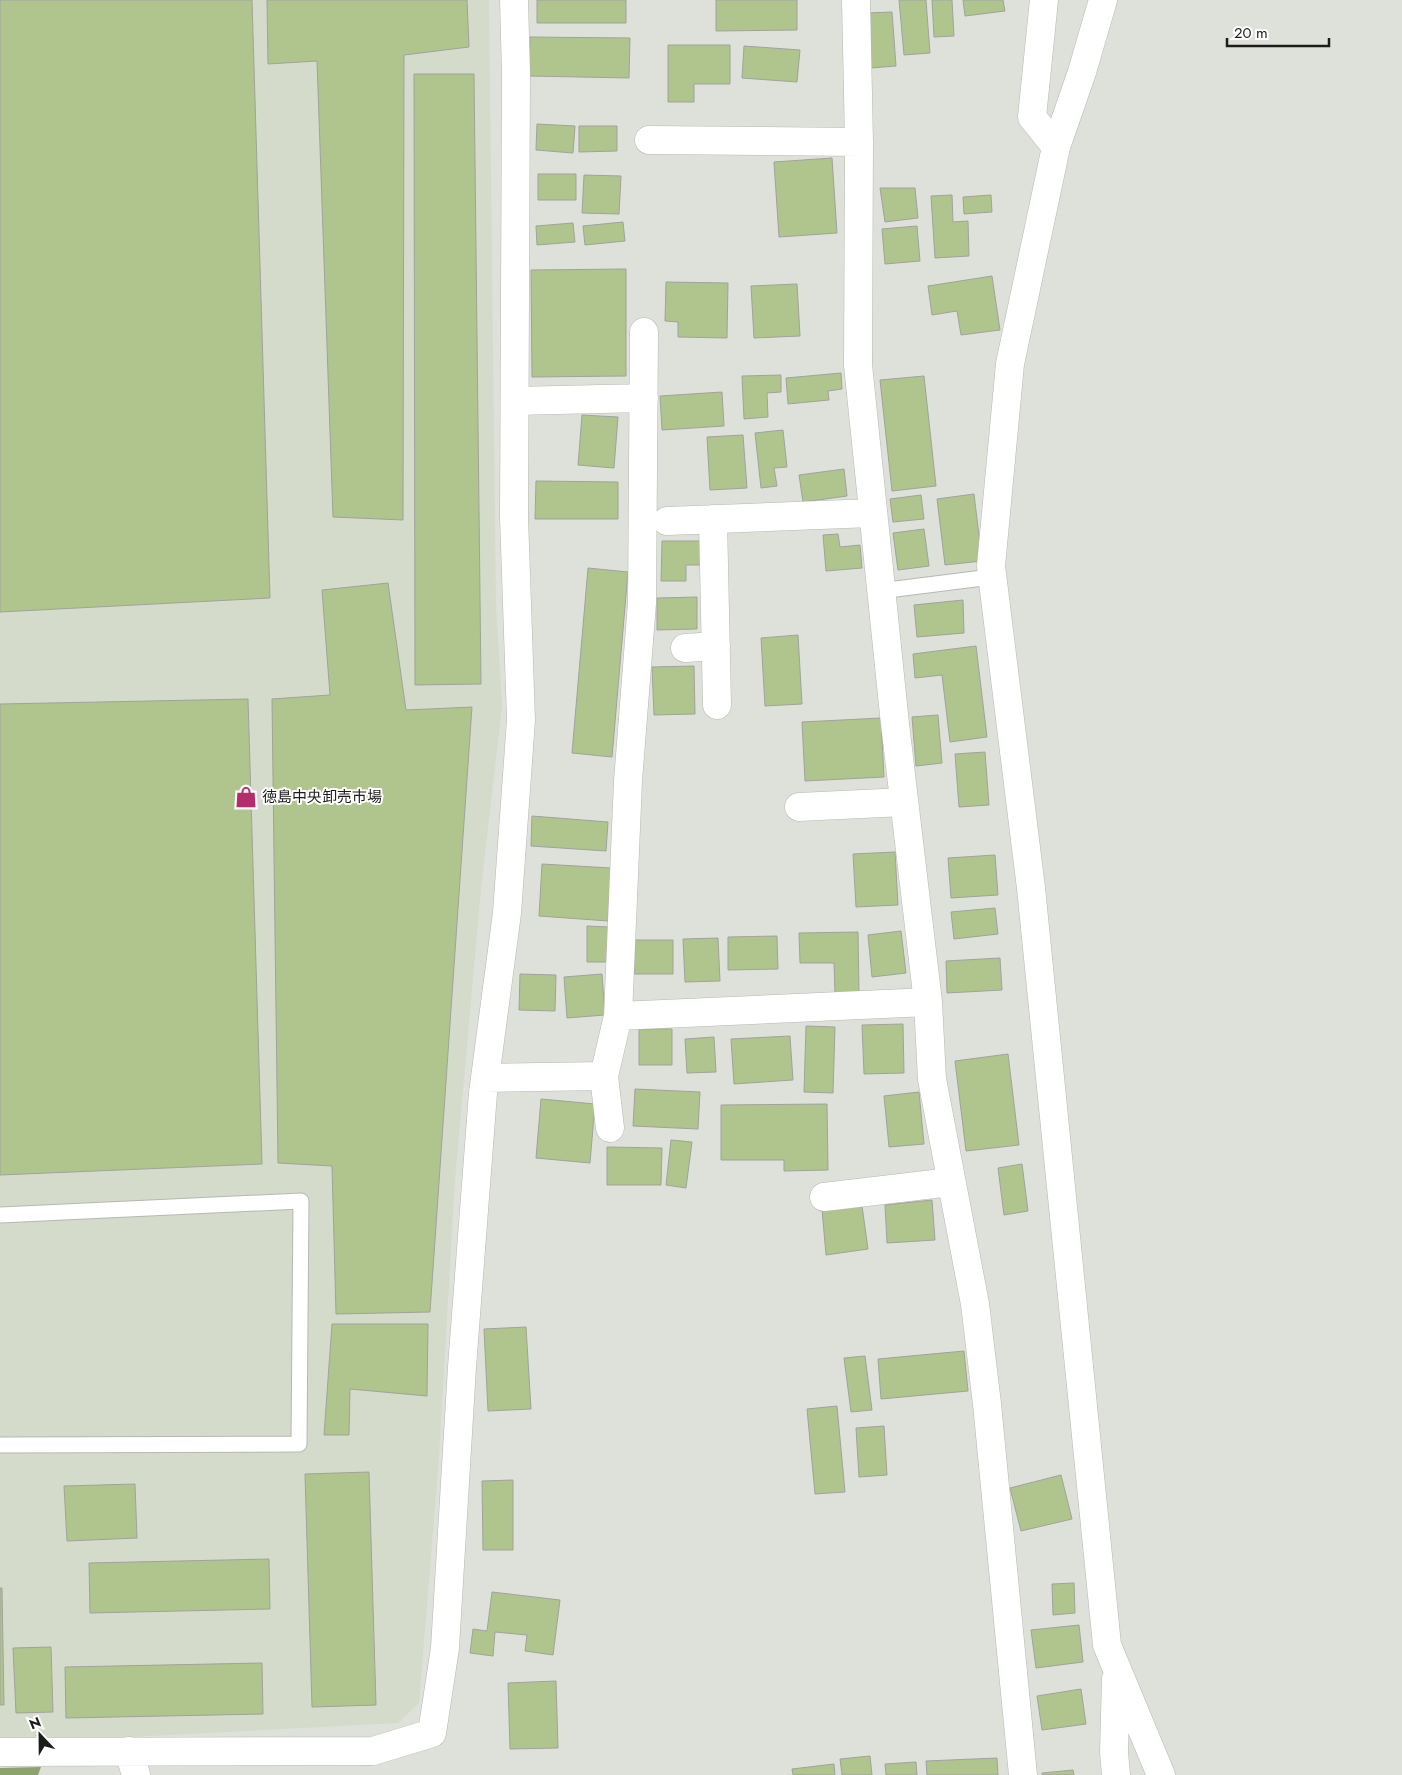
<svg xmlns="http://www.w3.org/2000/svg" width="1402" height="1775" viewBox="0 0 1402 1775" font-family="Jost,'Noto Sans JP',sans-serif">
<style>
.built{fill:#d4dbcb}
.water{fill:#8ea26d}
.building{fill:#b0c48e;stroke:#a0a39b}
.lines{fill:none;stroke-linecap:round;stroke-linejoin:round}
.lane-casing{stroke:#b5b9b1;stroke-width:17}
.street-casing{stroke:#b5b9b1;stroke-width:29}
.lane{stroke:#fff;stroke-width:15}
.street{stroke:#fff;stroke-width:28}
.labels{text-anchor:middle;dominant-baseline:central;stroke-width:4;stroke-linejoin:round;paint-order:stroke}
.poi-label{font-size:15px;fill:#1c1d1a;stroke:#fff;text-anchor:start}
</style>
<rect width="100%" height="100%" fill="#dee1d9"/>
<path class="built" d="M0,0H489L496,605L502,706L481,889L455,1180L439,1458L419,1703L398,1723L112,1738L0,1737Z"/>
<path class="water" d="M41,1767L38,1775H0V1768Z"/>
<path class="building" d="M0,0H252L270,598L0,612Z
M267,0H467L469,47L404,55L403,520L333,517L317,61L268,64Z
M537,0H626V23H537Z
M716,0H797V30L716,31Z
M899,0H926L930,53L904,55Z
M932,0H952L954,36L934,37Z
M963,0H1003L1005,11L965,16Z
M892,12L896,66L871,68L867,13Z
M530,37L630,38L629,78L529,76Z
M668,45H730V84H694V102H668Z
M744,46L800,50L797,82L742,78Z
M414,74H474L481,684L415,685Z
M537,124L575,126L573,153L536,150Z
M579,126H617V151L579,152Z
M832,158L837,233L779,237L774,162Z
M538,174H576V200H538Z
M584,175L621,176L619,214L582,213Z
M880,188H915L918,218L885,222Z
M952,195L953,222L968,221L969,256L935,258L931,196Z
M991,195L992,212L964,214L963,197Z
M623,222L625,241L585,245L583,226Z
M573,223L575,242L537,245L536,226Z
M917,226L920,261L885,264L882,229Z
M626,269V376L532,377L531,270Z
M992,276L1000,330L961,335L957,311L932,315L928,286Z
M666,282L728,283L727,338L678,337V322L665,321Z
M797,284L800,336L754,338L751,286Z
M841,373L842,389L828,391L829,400L788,404L786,378Z
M781,375V392L767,393L768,417L744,419L742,376Z
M924,376L936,486L892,491L880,380Z
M722,392L724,426L662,430L660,396Z
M582,415L618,417L614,468L578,465Z
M783,430L787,467L774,468L777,486L761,488L755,433Z
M743,435L747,488L710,490L707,437Z
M844,469L847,496L803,502L799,475Z
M536,481L618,482V519H535Z
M974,494L982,561L945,565L937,499Z
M921,495L924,519L893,522L890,499Z
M924,529L929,566L898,570L893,533Z
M838,534L840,547L860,545L862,568L826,571L823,535Z
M662,541H701V565H686V581H661Z
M588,568L628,572L612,757L572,753Z
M388,583L406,710L472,707L430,1312L336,1314L332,1166L278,1163L272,699L330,695L322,590Z
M697,597V629L657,630V598Z
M963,600L964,633L917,637L914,605Z
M798,635L802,704L765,706L761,638Z
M976,646L987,737L950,742L942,675L915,678L913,654Z
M694,666L695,714L654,715L652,667Z
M248,699L262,1164L0,1175V704Z
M938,715L942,763L916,766L912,717Z
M881,718L884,777L805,781L802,722Z
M985,752L989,805L959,807L955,754Z
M532,816L608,822L606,851L531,846Z
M895,852L898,905L856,907L853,854Z
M995,855L998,895L951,898L948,858Z
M542,864L611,868L608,921L539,916Z
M995,908L998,934L954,939L951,912Z
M587,926L608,927L607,962H587Z
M901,931L906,973L872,977L868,935Z
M858,932L859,993L835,994L834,963H800L799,933Z
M777,936L778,969L728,970V937Z
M718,938L720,981L685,982L683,939Z
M635,940H673V974H634Z
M1000,958L1002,990L947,993L946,961Z
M520,974L556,975L555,1011L519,1010Z
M602,974L605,1015L567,1018L564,977Z
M903,1024L904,1073L864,1074L862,1025Z
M806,1026L835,1027L833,1093L804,1092Z
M639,1029H672V1065H639Z
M790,1036L793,1080L734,1084L731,1039Z
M714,1037L716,1072L687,1073L685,1039Z
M1008,1054L1019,1145L966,1151L955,1061Z
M635,1089L700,1092L698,1129L633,1126Z
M919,1092L924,1144L889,1147L884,1096Z
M541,1099L595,1104L590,1163L536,1158Z
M827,1104L828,1170L784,1171V1160H721V1105Z
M671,1140L692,1142L686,1188L666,1185Z
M607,1147L662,1148L661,1185H607Z
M1022,1164L1028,1211L1004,1215L998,1168Z
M932,1200L935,1240L887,1243L885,1205Z
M862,1206L868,1249L826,1255L822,1209Z
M332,1324H428L427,1396L350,1389L349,1435H324Z
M526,1327L531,1409L488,1411L484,1329Z
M964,1351L968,1391L881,1399L878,1359Z
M865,1356L872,1410L851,1412L844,1358Z
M837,1406L845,1492L815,1494L807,1409Z
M884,1426L887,1475L859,1477L856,1428Z
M369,1472L376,1705L312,1707L305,1474Z
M1061,1475L1072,1519L1021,1531L1010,1488Z
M513,1480V1550H483L482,1481Z
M135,1484L137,1538L67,1541L64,1486Z
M269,1559L270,1609L90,1613L89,1563Z
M1074,1583L1075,1613L1053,1615L1052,1584Z
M0,1588H2L4,1705H0Z
M492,1592L560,1600L553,1655L525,1651L527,1635L495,1632L493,1656L470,1653L473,1629L487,1631Z
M1079,1625L1083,1662L1036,1668L1031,1630Z
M51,1647L53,1712L16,1713L13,1648Z
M262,1663L263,1714L66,1718L65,1667Z
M556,1681L558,1748L510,1749L508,1683Z
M1081,1689L1086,1724L1042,1730L1037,1696Z
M870,1756L872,1775H842L840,1759Z
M997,1758L998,1775H927L926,1761Z
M916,1762L917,1775H886L885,1764Z
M834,1764L835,1775H793L792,1769Z
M1073,1770L1074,1775H1042V1773Z"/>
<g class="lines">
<g class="lane-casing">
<path id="lane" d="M880,591L991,577
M0,1215L301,1201L299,1444L0,1445"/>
</g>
<g class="street-casing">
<path id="street" d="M856,0L859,142L858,365L895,724L928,1002L932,1079L975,1304L987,1404L1023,1775
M1044,0L1032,117L1056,147
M1103,0L1082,72L1056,147L1010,364L991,566L1031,888L1107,1645L1161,1775
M649,140L859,142
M515,401L644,398
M713,519L717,705
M667,521L872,513
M685,648L716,646
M799,807L904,802
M618,1016L628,781L642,603L644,332
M604,1076L610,1128
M485,1078L604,1076L618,1016L928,1002
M824,1197L951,1182
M1116,1679L1114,1752L1116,1775
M129,1751L136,1775
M0,1752L373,1751L432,1733L445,1648L462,1367L483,1093L507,913L521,720L514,517L516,73L514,0"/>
</g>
<use href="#lane" class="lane"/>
<use href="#street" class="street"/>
</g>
<defs>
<g id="shop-bare" transform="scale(1.725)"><path d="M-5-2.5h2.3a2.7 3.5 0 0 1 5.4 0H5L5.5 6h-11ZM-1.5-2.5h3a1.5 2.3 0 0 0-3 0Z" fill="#b42c6c" stroke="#fff" stroke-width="2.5" paint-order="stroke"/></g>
</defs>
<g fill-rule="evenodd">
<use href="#shop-bare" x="246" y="797"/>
</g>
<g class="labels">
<g class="poi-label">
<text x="262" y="797">徳島中央卸売市場</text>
</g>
</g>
<g transform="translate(40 1735) rotate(338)" stroke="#ffffff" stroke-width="4" paint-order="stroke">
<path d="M0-4L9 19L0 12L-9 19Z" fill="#1c1d1a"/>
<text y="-8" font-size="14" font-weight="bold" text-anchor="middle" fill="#1c1d1a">N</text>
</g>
<path d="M1227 38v8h102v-8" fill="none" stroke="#1c1d1a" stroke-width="2.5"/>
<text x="1234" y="38" font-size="15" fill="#1c1d1a" stroke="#ffffff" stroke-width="4" paint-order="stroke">20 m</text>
</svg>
